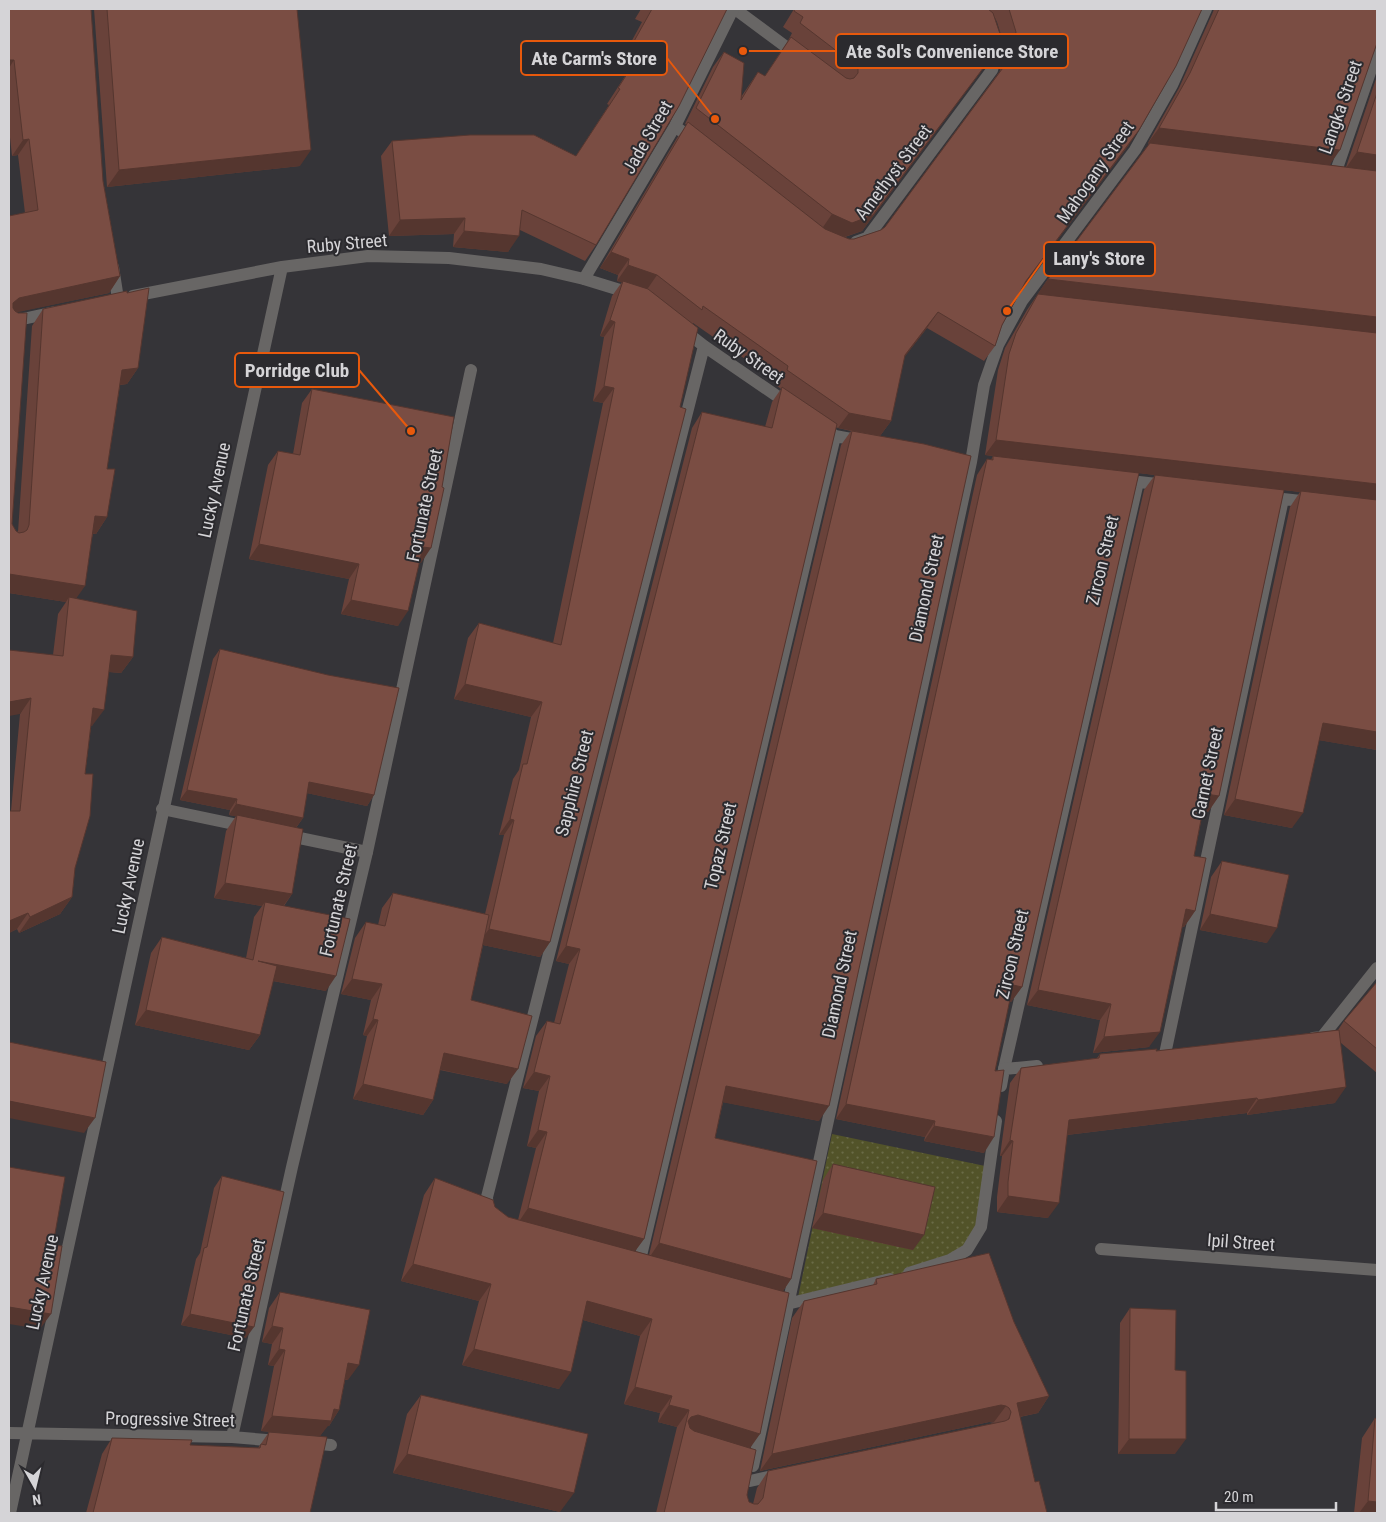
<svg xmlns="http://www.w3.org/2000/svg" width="1386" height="1522" viewBox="0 0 1386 1522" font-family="'Roboto Condensed',sans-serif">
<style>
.grass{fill:url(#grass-dots)}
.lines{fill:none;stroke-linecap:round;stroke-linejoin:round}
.service{stroke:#686665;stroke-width:12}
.minor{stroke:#686665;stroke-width:12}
.wall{fill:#69423a;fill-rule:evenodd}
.shaded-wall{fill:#55362f}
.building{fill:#7a4d43;stroke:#55362f}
.labels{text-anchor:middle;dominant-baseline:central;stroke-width:4;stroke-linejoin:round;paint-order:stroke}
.street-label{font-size:18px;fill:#d5d4d7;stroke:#2b2a2e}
.leader{fill:none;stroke:#e8590c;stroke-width:2}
.callout-dot{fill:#e8590c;stroke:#2b2a2e;stroke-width:2}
.callout{fill:#2b2a2e;stroke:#e8590c;stroke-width:2}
.callout-label{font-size:19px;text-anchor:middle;font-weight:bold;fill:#d5d4d7}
</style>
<defs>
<pattern id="grass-dots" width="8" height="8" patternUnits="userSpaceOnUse" patternTransform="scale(1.25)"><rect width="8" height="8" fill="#525329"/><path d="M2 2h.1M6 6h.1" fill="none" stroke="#6a6b47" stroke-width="1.8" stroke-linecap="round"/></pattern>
</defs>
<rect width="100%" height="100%" fill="#353438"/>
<path class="grass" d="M832,1134L990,1167L981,1227L967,1250L883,1281L797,1302Z"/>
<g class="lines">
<path class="service" d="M735,9L797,55
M162,809L248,827
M285,835L367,852
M1004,1069L1138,482"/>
<path class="minor" d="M675,126L694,141
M1335,174L1377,52
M856,242L867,238L992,70L997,50L989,24L971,9
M113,267L118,299
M584,279L675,126L733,9
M133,296L282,267L368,256L449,258L541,269L584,279L633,294
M9,322L55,312
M681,328L704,346L790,405
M821,426L835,436L862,441
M1121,480L1166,485
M1265,497L1310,502
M1313,1038L1322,1037L1377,968
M1165,1054L1283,499
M1001,1086L1004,1069L1037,1066
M488,1213L487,1197L704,346
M1101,1249L1377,1270
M639,1264L835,436
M909,1273L950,1260L967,1250L981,1227L996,1121
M771,1299L787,1304L890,1279
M9,1433L232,1437L278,1441
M232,1437L292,1167L367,852L471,370
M308,1443L331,1445
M753,1466L971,462L984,385L998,345L1022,301L1135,150L1172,85L1206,9
M750,1481L781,1474
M10,1513L282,267"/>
</g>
<path class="wall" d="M9,9L103,181L120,276L109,293L16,312L12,524L16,531L18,532L32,326L43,309L138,368L127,384L120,385L107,469V517L96,534H93L76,599L133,657L121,673L109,672L92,726H91L85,774L72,897L60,914L19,933L17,929L9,933V811H11L20,714L53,655L58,614L66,602L9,593V216L25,213L18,155L12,156L9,128Z
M94,9H297L300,166L107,187Z
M641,9H727L596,245L585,261L520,230L508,252L453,247L454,234L389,236L381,156L392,141L576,156L609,105L607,104L627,73L617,68L642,22L635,19Z
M794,9H1202L1128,146L1024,284L1002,325L995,346L984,361L927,328L904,357L891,421L880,436L819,1121L723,1102L715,1138L791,1279L783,1291L750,1448L747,1495L749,1502L753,1504L757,1488L768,1471L995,1423L989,1422L760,1471L792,1318L804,1301L873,1285L876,1279L1014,1322L1049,1396L1038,1413L1020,1417L1035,1482L1047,1513H656L677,1427L658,1422L660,1413L624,1404L640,1336L583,1320L559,1389L462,1365L479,1301L401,1281L424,1195L435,1178L495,1207L508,1217L518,1220L536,1148L527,1146L539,1091L523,1088L536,1036L547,1021L554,1023L569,964L556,961L692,428L702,412L765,427L772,402L781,389L776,385L777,381L693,323L550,942L540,957L483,945L471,1000L507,1084L440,1070L433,1100L423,1115L353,1099L367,1036L363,1035L371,1000L341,994L355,938L366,922L378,925L382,908L393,893L485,914L504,835H499L513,779L519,770L531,717L454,699L468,638L479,623L553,643L603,403L593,401L604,337L600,336L612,296L622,282L617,281L618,275L600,268L677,138L687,125L685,124L713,67L724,52L741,97L758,72L765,76L789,39L792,33L783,27ZM995,18L997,22L1005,48L1000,71L885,227L881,230L854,239H849L845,237L862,231L985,66ZM836,427L838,428L851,431L841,445L649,1255L635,1251L644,1239Z
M1214,9H1377V44L1330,165L1346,167L1377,76V750L1319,740L1292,828L1224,815L1290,507L1300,492L1284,490L1219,796L1208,812L1203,811L1194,856L1195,911L1184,927L1182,926L1149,1047L1093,1053L1100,1020L1027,1005L1144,490L1155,475L1139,473L1022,987L1011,1002H1009L995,1071L984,1153L924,1141L925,1137L836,1119L977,475L987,459L991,460L993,456L985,455L998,370L1005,348L1027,310L1048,279L1149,144L1148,143L1179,88L1213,12Z
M312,389L421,563L419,562L398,626L341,614L349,579L249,559L268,465L278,451L293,454L302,403Z
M220,649L374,795L367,806L307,793L303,818L296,828L292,894L284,906L326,991L273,981L260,1035L249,1050L135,1025L151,953L162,937L246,958L254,917L262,906L214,898L226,831L236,816L229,815L230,810L180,800L213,659Z
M1222,861L1267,943L1200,930L1211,877Z
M1377,982V1073L1341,1043L1335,1103L1247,1115V1113L1067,1135L1048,1218L997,1212V1197L1002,1156H1000L1010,1083L1021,1068L1097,1058L1100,1054L1156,1051L1338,1030L1344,1021Z
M833,1164L913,1250L812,1228L823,1180Z
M222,1176L246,1338L181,1325L196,1259L200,1253L214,1188Z
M280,1292L348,1380H345L339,1410L329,1426H327L320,1436L261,1431L274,1366L268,1365L272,1344L262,1342L269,1308Z
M1130,1308L1175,1370V1454H1118L1120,1323Z
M421,1395L560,1512L393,1473L407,1414Z
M1375,1418L1377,1513H1354L1362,1438Z
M269,1432L310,1513H86L102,1454L112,1438L190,1445L258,1448Z"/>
<path class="shaded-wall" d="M996,51L862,231L841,238L821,230L832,214Z
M9,60H14L9,68Z
M1159,128L1340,150L1329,166L1148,143Z
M1139,130L1128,146L1015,296L1026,281Z
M29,139L18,155L12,156L23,140Z
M311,150L300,166L107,187L119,170Z
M1357,152L1377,155V173L1346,168Z
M465,218L454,234L389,236L400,220Z
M464,231L519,236L508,252L453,247Z
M611,252L629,259L618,275L600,268Z
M628,265L657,275L646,291L617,281Z
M120,276L109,293L9,314L13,303L19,298Z
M1048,279L1377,317V334L1037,295Z
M938,312L927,328L894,371L905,355Z
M610,320L615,322L604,337L600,336Z
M138,368L127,384L110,386L122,370Z
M604,386L614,388L603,403L593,401Z
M849,413L891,421L880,436L838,428Z
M996,440L1377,484V501L985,455Z
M95,516L107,517L96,534L84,533Z
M259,544L359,564L349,579L249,559Z
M423,547L431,548L421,563L413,561Z
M9,574L85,586L73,603L69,597L66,602L9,593Z
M351,600L408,611L398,626L341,614Z
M111,655L133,657L121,673L100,671Z
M465,684L542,702L531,717L454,699Z
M31,698L20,714L9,716V702Z
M93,708L104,710L92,726L82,725Z
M1323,723L1377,732V750L1312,739Z
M309,782L374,795L367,806L302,792Z
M187,790L237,799L230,810L180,800Z
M1206,794L1219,796L1208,812L1195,809Z
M1235,799L1303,813L1292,828L1224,815Z
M236,804L303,818L295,829L229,815Z
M510,819L514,820L504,835H499Z
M225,883L292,894L281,909L265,902L262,906L214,898Z
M72,897L60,914L19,933L30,917Z
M1186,909L1195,911L1184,927L1175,925Z
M28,913L17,929L9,933V921Z
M1210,914L1277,928L1267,943L1200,930Z
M489,929L550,942L540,957L478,944Z
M566,946L580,949L569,964L556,961Z
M258,961L336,976L326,991L248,976Z
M352,979L382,984L371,1000L341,994Z
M1013,985L1022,987L1011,1002L1002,1001Z
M1038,990L1111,1004L1100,1020L1027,1005Z
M146,1010L260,1035L249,1050L135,1025Z
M373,1019L378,1020L367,1036L363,1035Z
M1160,1032L1149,1047L1093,1053L1104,1037Z
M444,1053L518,1069L507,1084L433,1068Z
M534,1072L550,1076L539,1091L523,1088Z
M363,1084L433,1100L423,1115L353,1099Z
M726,1086L829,1106L819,1121L716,1101Z
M1346,1087L1335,1103L1247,1115L1258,1100Z
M1257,1098L1247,1113L1058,1136L1069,1120Z
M9,1101L95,1118L84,1133L9,1118Z
M846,1104L935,1121L925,1137L836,1119Z
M934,1126L994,1137L984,1153L924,1141Z
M538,1130L547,1132L536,1148L527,1146Z
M1010,1140L1013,1141L1002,1156H1000Z
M1008,1196L1059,1203L1048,1218L997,1212Z
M528,1208L644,1239L633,1254L518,1223Z
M823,1213L924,1235L913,1250L812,1228Z
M659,1243L791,1279L781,1294L649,1258Z
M413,1264L491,1284L479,1301L401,1281Z
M587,1301L652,1319L640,1336L576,1318Z
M9,1307L51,1314L40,1329L9,1324Z
M190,1314L254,1327L246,1338L181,1325Z
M272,1326L283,1328L272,1344L262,1342Z
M279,1349L285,1350L274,1366L268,1365Z
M474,1349L571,1372L559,1389L462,1365Z
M348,1363L359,1365L348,1380L338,1378Z
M635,1387L672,1396L660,1413L624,1404Z
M1049,1396L1038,1413L1008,1419L1017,1403Z
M669,1405L689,1410L677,1427L658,1422Z
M1001,1405L1006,1406L994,1422H989L760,1471L772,1454Z
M334,1409L339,1410L329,1426H328L320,1436L261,1431L272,1416Z
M698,1415L760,1434L748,1451L686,1432L685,1425L691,1417Z
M1129,1439H1186L1175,1454H1118Z
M407,1454L574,1493L560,1512L393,1473Z
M1368,1501L1377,1502V1513H1359Z"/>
<path class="building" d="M9,9H91L103,181L120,276L19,298L13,303V308L15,311L18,313H27L12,524L16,531L19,533L24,532L27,530L29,525L43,309L127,291V293L149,288L138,368L122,370L107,469H115L107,517L95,516L85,586L9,574V216L38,210L29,139L23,140L14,60H9Z
M107,9H297L311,150L119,170Z
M652,9H727L679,106L596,245L522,210L519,236L464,231L465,218L400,220L392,141L470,135H534L576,156L620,89L618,88L638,57L628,52Z
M795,9H988L993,13L1000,34L996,51L873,215L852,223L832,214L696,108L724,52L744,63L741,100L758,72L765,76L791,37L846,78L850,79L854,78L858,73V69L855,65L800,23L803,17L794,11Z
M1009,9H1202L1176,66L1139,130L1026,281L1002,325L995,346L938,312L905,355L891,421L849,413L787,370L788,366L703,306L702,310L657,275L628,265L629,259L611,252L688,122L825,229L849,239H854L881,230L885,227L1011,57L1016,32Z
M1219,9H1377V43L1340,150L1159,128L1190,73Z
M1377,93V155L1357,152Z
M1150,143L1377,171V317L1048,279Z
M623,281L648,289L698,328L680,407L686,409L550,942L489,929L514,820L510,819L523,764H527L542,702L465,684L479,623L561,645L614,388L604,386L615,322L610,320Z
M1038,294L1377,333V484L996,440L1009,354L1016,333Z
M782,387L837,424L644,1239L528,1208L547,1132L538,1130L550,1076L534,1072L547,1021L560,1024L580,949L566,946L702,412L772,428Z
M312,389L454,417L442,487L444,488L431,548L423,547L408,611L351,600L359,564L259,544L278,451L300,455Z
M852,431L924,444L971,456L829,1106L726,1086L715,1138L817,1161L791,1279L659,1243Z
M993,456L1139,473L1022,987L1013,985L995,1071L1004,1070L994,1137L934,1126L935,1121L846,1104L987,459L993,460Z
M1155,475L1284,490L1219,796L1206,794L1194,856L1206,858L1195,911L1186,909L1160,1032L1104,1037L1111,1004L1038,990Z
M1301,491L1377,500V732L1323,723L1303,813L1235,799Z
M69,597L137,611L133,657L111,655L104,710L93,708L85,774H93L90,816L75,868L72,897L30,917L28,913L9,921V811H20L31,698L9,702V650L63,656Z
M220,649L328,675L399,688L374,795L309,782L303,818L236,804L237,799L187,790Z
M237,815L303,829L292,894L225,883Z
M1222,861L1289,875L1277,928L1210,914Z
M393,893L489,915L471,1000L532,1016L518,1069L444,1053L433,1100L363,1084L378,1020L373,1019L382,984L352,979L366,922L385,926Z
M265,902L350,919L336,976L258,961L277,966L260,1035L146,1010L162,937L253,960Z
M1377,982V1049L1344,1021Z
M1339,1030L1346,1087L1258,1100L1257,1098L1069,1120L1059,1203L1008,1196V1182L1013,1141L1010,1140L1021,1068L1099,1058L1100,1054L1157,1049L1156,1051Z
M9,1042L106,1062L95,1118L9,1101Z
M833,1164L935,1187L924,1235L823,1213Z
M9,1167L65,1177L53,1245L62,1246L51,1314L9,1307Z
M222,1176L284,1192L254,1327L190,1314L204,1248L207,1247Z
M435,1178L493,1200L495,1207L508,1217L789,1293L760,1434L698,1415L691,1417L688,1421L690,1428L694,1431L756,1450L747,1495L749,1502L754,1504H758L763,1498L768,1471L1005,1421L1009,1419L1011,1412L1009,1408L1006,1406L1001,1405L772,1454L804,1301L877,1284L876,1279L989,1253L1014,1322L1049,1396L1017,1403L1035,1482L1039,1481L1047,1513H664L689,1410L669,1405L672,1396L635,1387L652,1319L587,1301L571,1372L474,1349L491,1284L413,1264Z
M280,1292L370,1310L359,1365L348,1363L339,1410L334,1409L331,1421L272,1416L285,1350L279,1349L283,1328L272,1326Z
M1130,1308L1176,1310L1175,1370L1186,1371V1439H1129Z
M421,1395L588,1434L574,1493L407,1454Z
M1375,1418L1377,1419V1502L1368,1501Z
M269,1432L327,1437L310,1513H93L112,1438L192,1440L190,1445L260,1448L261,1444L266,1445Z"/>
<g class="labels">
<g class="street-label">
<text transform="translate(1340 107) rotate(-71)">Langka Street</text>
<text transform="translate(647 137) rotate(-60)">Jade Street</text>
<text transform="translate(893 172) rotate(-53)">Amethyst Street</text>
<text transform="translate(1095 172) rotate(-55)">Mahogany Street</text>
<text transform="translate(347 243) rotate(-5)">Ruby Street</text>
<text transform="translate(749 356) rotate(35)">Ruby Street</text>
<text transform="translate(214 490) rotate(-78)">Lucky Avenue</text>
<text transform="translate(424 505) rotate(-78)">Fortunate Street</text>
<text transform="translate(1102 560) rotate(-77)">Zircon Street</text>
<text transform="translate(926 588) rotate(-78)">Diamond Street</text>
<text transform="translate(1207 773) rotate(-78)">Garnet Street</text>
<text transform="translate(574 783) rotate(-76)">Sapphire Street</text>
<text transform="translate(720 846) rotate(-77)">Topaz Street</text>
<text transform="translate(128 886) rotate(-78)">Lucky Avenue</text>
<text transform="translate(338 900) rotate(-77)">Fortunate Street</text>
<text transform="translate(1012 954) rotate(-77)">Zircon Street</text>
<text transform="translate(839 984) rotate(-78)">Diamond Street</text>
<text transform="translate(1241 1242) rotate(4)">Ipil Street</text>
<text transform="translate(42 1282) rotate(-78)">Lucky Avenue</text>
<text transform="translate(246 1295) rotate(-77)">Fortunate Street</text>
<text transform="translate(170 1419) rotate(1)">Progressive Street</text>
</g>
</g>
<path class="leader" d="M743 51L836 51M715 119L667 58M1007 311L1044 259M411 431L359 370"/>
<g class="callout-dot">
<circle cx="743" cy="51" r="5"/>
<circle cx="715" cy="119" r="5"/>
<circle cx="1007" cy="311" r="5"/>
<circle cx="411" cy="431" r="5"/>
</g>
<g class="callout">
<rect x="836" y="34" width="232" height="34" rx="5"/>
<rect x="521" y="41" width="146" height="34" rx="5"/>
<rect x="1044" y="242" width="111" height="34" rx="5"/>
<rect x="235" y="353" width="124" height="34" rx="5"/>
</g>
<g class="callout-label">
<text x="952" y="58">Ate Sol's Convenience Store</text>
<text x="594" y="65">Ate Carm's Store</text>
<text x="1099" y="265">Lany's Store</text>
<text x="297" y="377">Porridge Club</text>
</g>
<rect width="1386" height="1522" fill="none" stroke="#d5d4d7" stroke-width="20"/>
<g transform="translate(35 1487) rotate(172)" stroke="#2b2a2e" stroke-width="4" paint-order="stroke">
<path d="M0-4L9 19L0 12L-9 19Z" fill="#d5d4d7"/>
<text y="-8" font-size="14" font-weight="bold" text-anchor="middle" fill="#d5d4d7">N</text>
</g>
<path d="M1216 1502v8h120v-8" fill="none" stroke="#d5d4d7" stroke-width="2.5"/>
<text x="1224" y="1502" font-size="15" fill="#d5d4d7" stroke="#2b2a2e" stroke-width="4" paint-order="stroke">20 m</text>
</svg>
